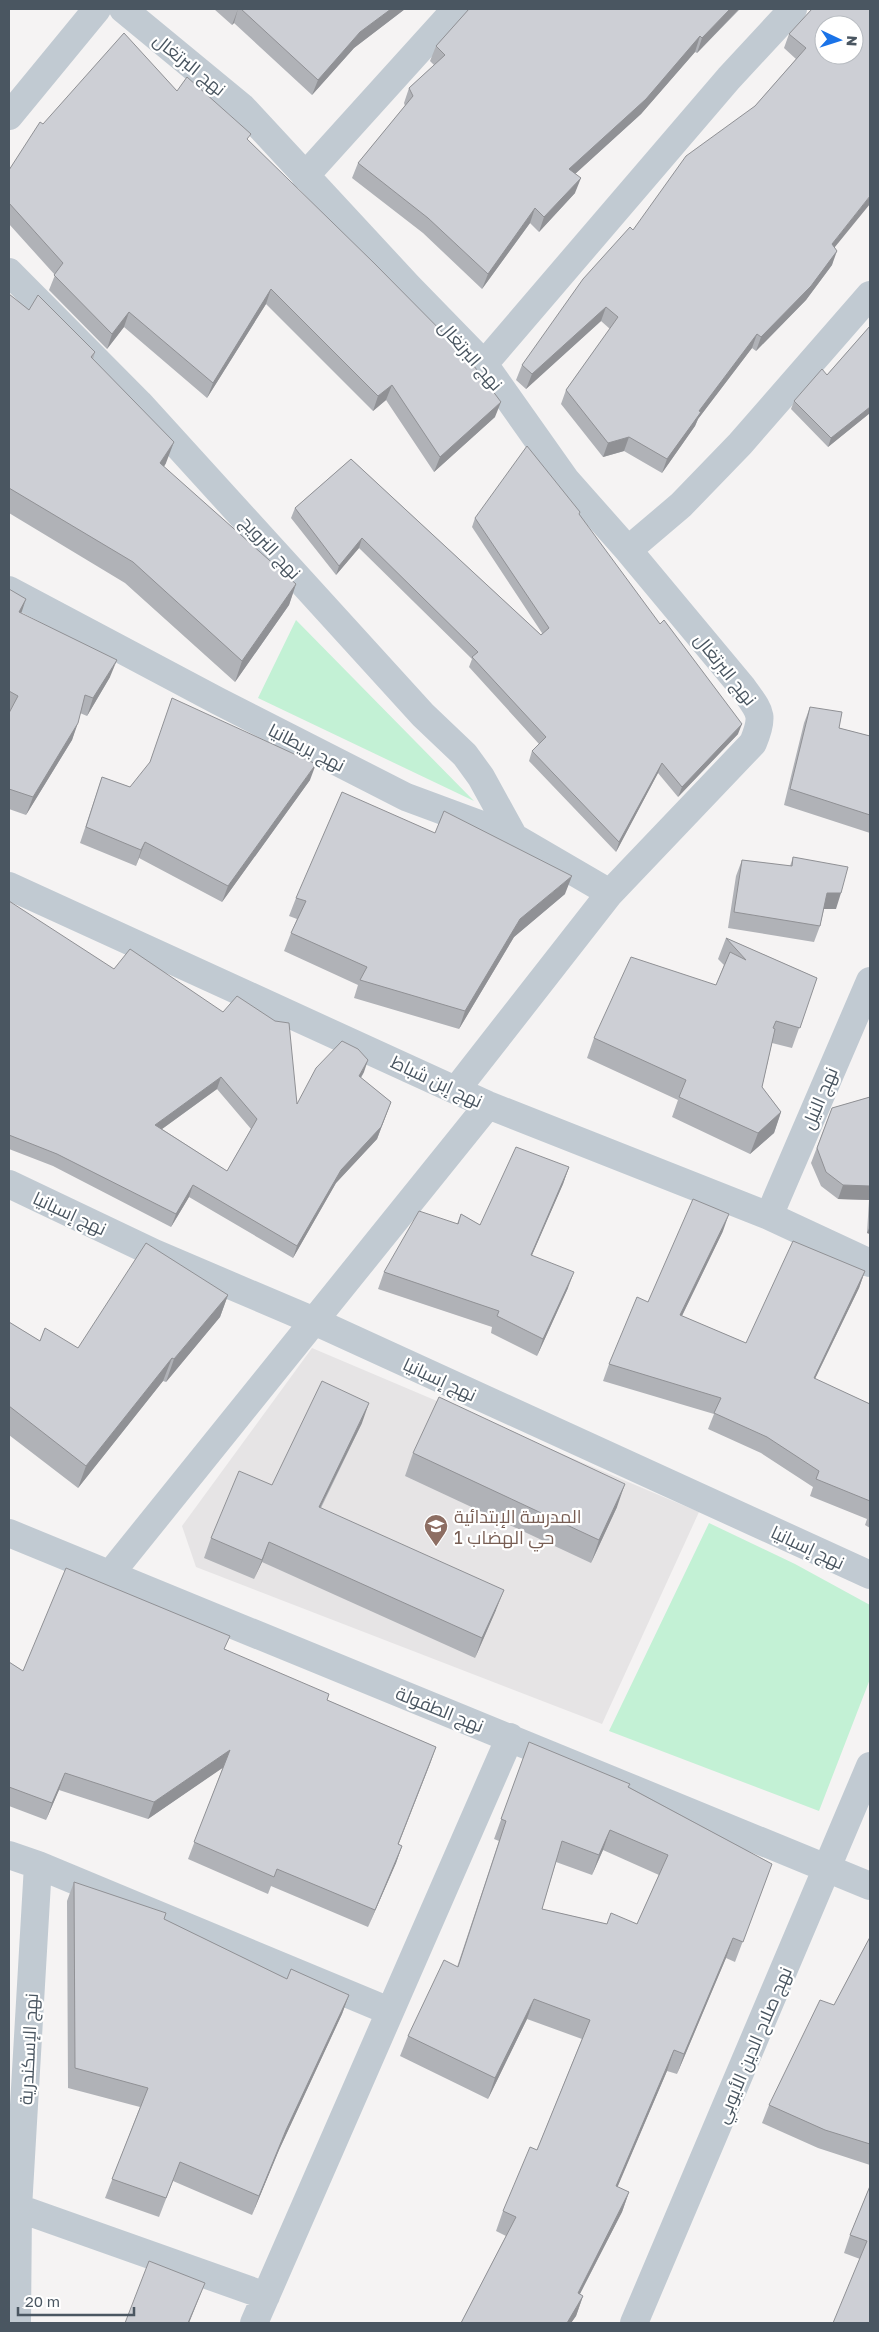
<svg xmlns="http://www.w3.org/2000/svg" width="879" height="2332" viewBox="0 0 879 2332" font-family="'Golos Text',Cairo,sans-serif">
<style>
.education{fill:#e6e4e5}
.green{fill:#c3f1d5}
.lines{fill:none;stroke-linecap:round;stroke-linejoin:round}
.street{stroke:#c1cad2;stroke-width:28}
.wall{fill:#b0b2b7;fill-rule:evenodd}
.shaded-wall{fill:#909195}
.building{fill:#cdcfd5;stroke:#909195;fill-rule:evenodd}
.labels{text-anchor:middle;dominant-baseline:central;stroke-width:4.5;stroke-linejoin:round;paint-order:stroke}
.street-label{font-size:18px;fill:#4a5661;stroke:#fff}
.education-label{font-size:18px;fill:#785e54;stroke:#fff;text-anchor:start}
</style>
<rect width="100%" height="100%" fill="#f5f3f3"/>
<path class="education" d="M312,1348L699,1512L602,1724L196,1567L182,1526Z"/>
<path class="green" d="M296,620L474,801L258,698Z
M709,1523L795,1564L870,1605V1679L819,1811L609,1731Z"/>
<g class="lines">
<path class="street" d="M123,9L242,107L408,286L484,364L566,480L628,550L743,688C760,712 765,714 753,743L610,893L456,1090
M9,116L97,9
M305,176L456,9
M9,272L139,403L423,715L465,755L481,777L514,837
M484,364L729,78L793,9
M628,550L681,505L740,444L870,295
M9,590L218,701L406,797L514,837L610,893
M9,886L488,1105L769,1216L870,1263
M9,1184L154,1253L314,1321L870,1575
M769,1216L870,981
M9,1533L870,1886
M111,1573L488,1105
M9,1855L38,1865L389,2011
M18,2208L266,2296
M17,2323L18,2208L38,1865
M254,2323L510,1737
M634,2323L870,1766"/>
</g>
<path class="wall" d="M214,9H405L354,48L312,95L234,23L232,25Z
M469,9H740L697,53L695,52L641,114L575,174V193L539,232L530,223L482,289L423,233L352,178L358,163L405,106L404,103L409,88L434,65L430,61L436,46Z
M812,9L835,248L832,265L806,300L756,351L752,348L698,419L695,426L662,473L624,451L603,457L561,404L566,390L610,329L601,321L526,389L516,380L522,365L633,230L755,106L796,59L784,48L789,34Z
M177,91L248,141L495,417L434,472L386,400L373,411L266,304L207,398L124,327L107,349L49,290L55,275L9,224V170L43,124Z
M9,294L29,310L95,352L93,359L166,463L164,467L296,584L289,605L235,682L125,583L9,513Z
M870,326V413L828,447L791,409L794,401L827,375Z
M351,459L541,635L542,633L472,527L475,518L579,515L738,734L678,797L658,773L616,852L529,761L532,751L539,744L469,667L472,659L359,548L336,575L291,518L295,508Z
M9,589L21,613L110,677L87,716L80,713L72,740L26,815L9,809Z
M810,707L839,728L870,736V833L784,805L804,723Z
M102,777L130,787L310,780L222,902L139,858L136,866L80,843Z
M793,857L836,909H824L820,926L814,942L728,928L736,876L742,860L790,866Z
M565,894L514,937L459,1029L354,998L358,985L284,951L291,933L297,919L289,916L296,898Z
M9,901L297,1104L364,1072L361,1078L391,1102L377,1139L336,1183L293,1258L189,1197L171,1227L53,1166L9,1149ZM217,1089L251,1129L227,1171L162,1129Z
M726,938L817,978L792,1048L772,1043L762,1087L781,1112L774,1133L750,1154L672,1117L678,1100L587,1058L594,1038L716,985L724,965L718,959Z
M870,1097V1234L867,1233L869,1200L838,1199L821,1186L811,1163L832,1108Z
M569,1167L563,1184L532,1255L568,1288L537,1356L491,1333L492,1327L378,1289L384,1272L457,1224L461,1214L480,1225Z
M723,1231L682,1316L746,1343L865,1271L859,1288L815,1379L870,1404V1528L865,1525L867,1519L810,1496L813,1487L761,1453L708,1429L714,1414L603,1381L609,1364L648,1302Z
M228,1295L220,1317L166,1382L163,1381L78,1488L9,1435V1322L40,1341L78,1348Z
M362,1423L321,1508L496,1610L475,1658L262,1562L254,1579L204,1558L211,1538L272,1485Z
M413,1453L617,1507L591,1563L405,1476Z
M225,1649L327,1700L436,1747L398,1844L402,1846L396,1863L368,1927L271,1886L268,1894L188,1859L223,1767L148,1819L59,1790L46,1820L9,1806V1662L23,1671Z
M529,1742L629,1787L772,1864L735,1962L726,1958L677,2074L667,2071L617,2187L629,2192L622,2212L580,2294L583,2296L576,2316L571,2323H461L506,2236L496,2231L503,2211L537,2150L582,2039L527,2019L488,2099L400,2056L408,2036L457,1967L499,1841L494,1839ZM603,1850L659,1875L637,1924H607L542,1909L556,1862L592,1875Z
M74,1882L164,1919L287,1979L349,1995L342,2014L279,2150L252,2215L173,2181L159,2217L105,2198L140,2107L68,2088L67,1901Z
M870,1937V2165L818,2148L762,2123L769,2105L834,2005Z
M870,2186V2323L860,2259L844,2253L850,2235Z"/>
<path class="shaded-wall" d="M238,9L234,23L232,25Z
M391,9H405L354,48L312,95L318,80L360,32Z
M730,9H739L697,53L702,38Z
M700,36L695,52L641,114L564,184L569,169Z
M581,178L575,193L539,232L544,217Z
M870,196V204L826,258L832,244Z
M535,208L530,223L482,289L488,274Z
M837,251L832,265L806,300L756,351L761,337Z
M271,289L266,304L207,398L213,383Z
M606,307L601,321L526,389L532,374Z
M129,312L124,327L107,349L112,334Z
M757,334L752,348L698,419L695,426L662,473L667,459L699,411Z
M392,385L386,400L373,411L378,396Z
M501,402L495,417L434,472L440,457Z
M870,407V413L828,447L831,438Z
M629,437L624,451L603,457L608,443Z
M174,442L166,463L152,484L160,463Z
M362,538L359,548L336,575L339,566Z
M296,584L289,605L235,682L242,661Z
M26,599L20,617L19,612Z
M117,660L110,677L87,716L93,698Z
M78,723L72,740L26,815L33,797Z
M742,724L738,734L678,797L682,787Z
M662,763L658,773L616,852L619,842Z
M316,764L310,780L222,902L228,886Z
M145,842L136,866L141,850Z
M572,876L565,894L514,937L459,1029L465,1011L520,919Z
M827,893H841L836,909H821Z
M368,1060L364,1072L354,1088L359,1076Z
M221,1077L217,1089L151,1137L155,1125Z
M391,1102L377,1139L336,1183L293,1258L297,1246L341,1170Z
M781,1112L774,1133L750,1154L758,1133Z
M569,1167L563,1184L525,1271L531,1255Z
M193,1185L189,1197L171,1227L176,1214Z
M843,1185L870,1186V1197L869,1200L838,1199Z
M729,1214L723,1231L674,1332L680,1315Z
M870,1226V1234L867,1233Z
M865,1271L859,1288L807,1395L814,1378Z
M574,1272L568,1288L537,1356L543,1339Z
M228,1295L220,1317L166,1382L174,1359Z
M172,1358L163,1381L78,1488L86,1466Z
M369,1403L362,1423L311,1526L319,1507Z
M625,1484L617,1507L591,1563L599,1540Z
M269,1542L262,1562L254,1579L262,1560Z
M504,1590L496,1610L475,1658L482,1638Z
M436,1747L430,1764L392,1861L398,1844Z
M230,1750L224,1767L148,1819L154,1802Z
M65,1773L59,1790L46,1820L52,1803Z
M610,1830L603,1850L592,1875L599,1855Z
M402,1846L396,1863L368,1927L375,1910Z
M733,1938L726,1958L677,2074L684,2054Z
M349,1995L342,2014L279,2150L252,2215L259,2196L286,2130Z
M534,1999L527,2019L488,2099L495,2078Z
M674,2050L667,2071L609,2207L616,2186Z
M629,2192L622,2212L570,2313L578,2293Z
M205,2283L189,2323H188Z
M583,2296L576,2316L571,2323H567Z"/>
<path class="building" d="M241,9H391L360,32L318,80Z
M469,9H730L702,38L700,36L646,99L569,169L581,178L544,217L535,208L488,274L428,218L358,163L413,96L409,88L445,55L436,46Z
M812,9H870V196L832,244L837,251L811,286L761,337L757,334L699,411L701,412L667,459L629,437L608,443L566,390L618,317L606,307L532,374L522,365L583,279L630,227L633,230L686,156L755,106L806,48L789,34ZM824,25H854V55H824Z
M124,33L177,91L187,77L251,134L247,139L374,263L468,358L501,402L440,457L392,385L378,396L271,289L213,383L129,312L112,334L54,275L63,263L9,203V170L40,122L43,124Z
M9,294L29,310L38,295L95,352L91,357L174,442L160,463L296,584L242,661L133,562L9,488Z
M870,326V407L831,438L794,401L822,369L827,375Z
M527,446L580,512L579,514L660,624L664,620L742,724L682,787L662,763L619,842L532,751L546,737L472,657L478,652L362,538L339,566L295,508L351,459L541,635L549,628L475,518Z
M9,589L26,599L19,612L117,660L93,698L85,695L78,723L33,797L9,789V713L18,696L9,691Z
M172,698L316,764L228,886L145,842L141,850L86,827L102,777L130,787L150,762Z
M810,707L842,712L839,728L870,736V815L790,789Z
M342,792L435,833L444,811L572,876L520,919L465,1011L360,980L367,967L291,933L306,901L296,898Z
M793,857L848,867L841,893H827L820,926L734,912L742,860L792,866Z
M9,901L114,969L130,949L223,1012L237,996L275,1021L289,1023L297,1104L316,1068L342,1041L358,1049L368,1060L359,1076L391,1102L381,1127L341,1170L297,1246L193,1185L176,1214L57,1154L9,1135ZM221,1077L257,1119L227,1171L155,1125Z
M726,938L817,978L800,1028L776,1021L773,1028L775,1029L762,1087L781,1112L758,1133L679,1097L686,1080L594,1038L631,957L716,985L730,952L746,960Z
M870,1097V1186L843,1185L826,1172L817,1148L832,1108Z
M516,1147L569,1167L531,1255L574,1272L543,1339L497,1316L499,1311L384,1272L419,1211L458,1224L461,1214L480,1225Z
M693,1199L729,1214L680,1315L746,1343L793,1241L865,1271L814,1378L870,1404V1501L816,1479L819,1471L767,1437L714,1413L721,1398L609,1364L637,1297L648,1302Z
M146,1243L228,1295L174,1359L172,1358L86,1466L9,1406V1322L40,1341L45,1328L78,1348Z
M322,1381L369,1403L319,1507L504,1590L482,1638L269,1542L262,1560L211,1538L239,1471L272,1485Z
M439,1397L625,1484L599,1540L413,1453Z
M66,1568L230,1636L224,1649L329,1694L327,1700L436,1747L398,1844L402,1846L375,1910L277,1869L274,1877L194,1842L230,1750L154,1802L65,1773L52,1803L9,1787V1662L23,1671Z
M529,1742L630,1784L628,1787L772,1864L743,1942L733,1938L684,2054L674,2050L616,2186L629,2192L578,2293L583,2296L567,2323H461L516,2217L503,2211L530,2147L537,2150L590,2020L534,1999L495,2078L408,2036L444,1960L458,1967L506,1821L501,1819ZM610,1830L668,1855L637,1924L611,1913L607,1924L542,1909L562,1841L599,1855Z
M74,1882L166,1913L164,1919L287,1979L291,1969L349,1995L286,2130L259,2196L180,2162L166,2198L112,2179L148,2088L75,2068Z
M870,1937V2144L825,2130L769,2105L820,2000L834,2005Z
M870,2186V2323H833L867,2241L850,2235Z
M149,2261L205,2283L188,2323H125Z"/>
<defs>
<g id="school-pin" transform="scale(1.25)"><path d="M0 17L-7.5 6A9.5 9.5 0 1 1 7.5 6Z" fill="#8d6e63" stroke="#fff"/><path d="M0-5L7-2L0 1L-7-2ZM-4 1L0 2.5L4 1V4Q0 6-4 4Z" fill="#fff"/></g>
</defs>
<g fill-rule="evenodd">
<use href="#school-pin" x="436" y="1526"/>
</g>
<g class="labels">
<g class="street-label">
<text transform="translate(190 64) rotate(39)">نهج البرتغال</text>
<text transform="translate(471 355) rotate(49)">نهج البرتغال</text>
<text transform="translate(271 547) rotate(47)">نهج النرويج</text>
<text transform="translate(726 669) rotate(51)">نهج البرتغال</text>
<text transform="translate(307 747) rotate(27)">نهج بريطانيا</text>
<text transform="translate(437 1081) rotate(25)">نهج إبن شباط</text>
<text transform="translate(819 1098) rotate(-67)">نهج النيل</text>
<text transform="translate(70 1213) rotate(25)">نهج إسبانيا</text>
<text transform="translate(440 1379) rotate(25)">نهج إسبانيا</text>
<text transform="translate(808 1547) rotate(25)">نهج إسبانيا</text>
<text transform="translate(440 1709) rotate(22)">نهج الطفولة</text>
<text transform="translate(753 2045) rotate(-67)">نهج صلاح الدين الأيوبي</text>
<text transform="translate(28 2049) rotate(-87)">نهج الإسكندرية</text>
</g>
<g class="education-label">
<text x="454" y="1516">المدرسة الإبتدائية<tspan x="454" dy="21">حي الهضاب 1</tspan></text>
</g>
</g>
<rect width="879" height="2332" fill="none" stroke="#4a5661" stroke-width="20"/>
<g transform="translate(839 40) rotate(94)"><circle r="24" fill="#ffffff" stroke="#b7bbc0"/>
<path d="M0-4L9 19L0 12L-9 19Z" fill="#1a73e8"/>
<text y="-8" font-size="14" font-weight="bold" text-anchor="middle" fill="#4a5661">N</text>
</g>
<path d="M18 2307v8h116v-8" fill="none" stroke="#4a5661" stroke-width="2.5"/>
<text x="25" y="2307" font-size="15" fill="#4a5661" stroke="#ffffff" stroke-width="4" paint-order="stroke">20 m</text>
</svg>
